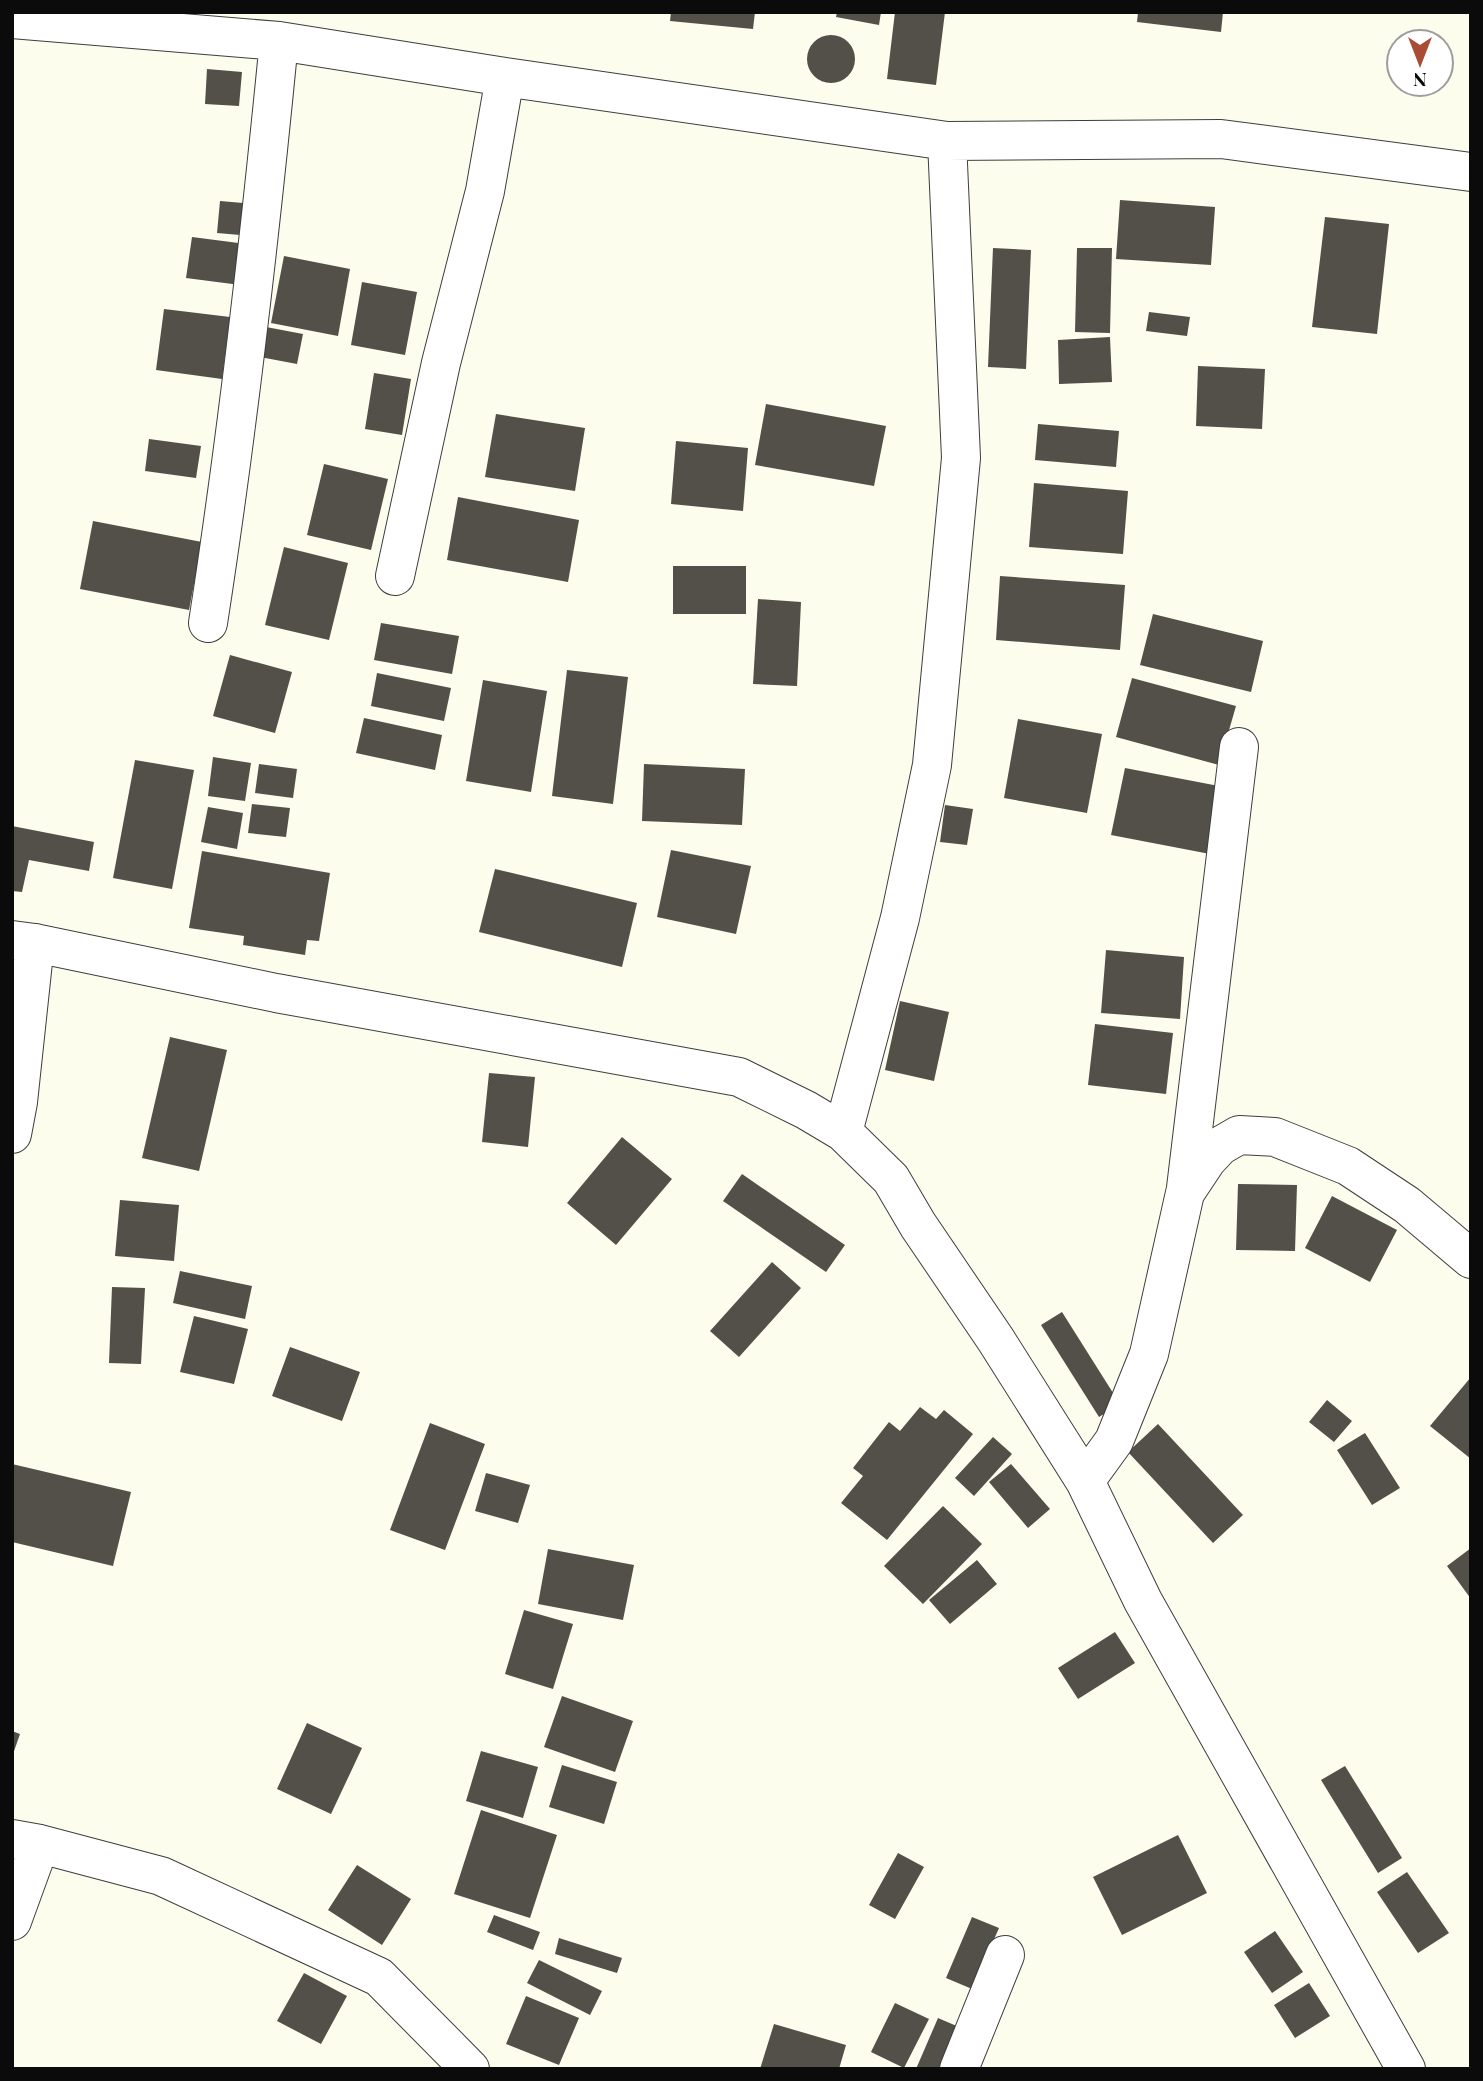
<svg xmlns="http://www.w3.org/2000/svg" width="1483" height="2081" viewBox="0 0 1483 2081" font-family="'Playfair Display',serif">
<style>
.building{fill:#534f49}
.lines{fill:none;stroke-linecap:round;stroke-linejoin:round}
.minor-casing{stroke:#3e3e3e;stroke-width:40}
.minor{stroke:#fff;stroke-width:38}
</style>
<rect width="100%" height="100%" fill="#fcfdec"/>
<path class="building" d="M671,12H755L753,29L670,21Z
M837,12H881L879,25L836,17Z
M895,12H945L936,85L887,79Z
M1138,12H1223L1221,32L1137,22Z
M807 59a24 24 0 1 1 48 0a24 24 0 1 1-48 0Z
M207,69L242,72L239,106L205,104Z
M1120,200L1215,207L1211,265L1116,259Z
M220,201L255,204L252,236L217,233Z
M1325,217L1389,224L1377,334L1312,327Z
M192,237L254,245L248,286L186,278Z
M993,248L1031,250L1026,369L988,367Z
M1077,248H1112L1110,333L1075,332Z
M284,256L350,269L338,336L271,323Z
M362,282L417,292L405,355L351,345Z
M164,309L230,317L222,379L156,370Z
M1149,312L1190,317L1187,336L1146,331Z
M266,327L303,334L297,364L260,357Z
M1110,337L1112,382L1059,384L1058,340Z
M1198,366L1265,369L1262,429L1196,426Z
M374,373L411,379L402,435L365,429Z
M766,404L886,426L874,486L755,465Z
M496,414L585,428L575,491L485,477Z
M1038,424L1119,431L1116,467L1035,460Z
M149,439L201,446L196,478L145,471Z
M676,441L748,448L743,511L671,504Z
M324,464L388,479L371,550L307,535Z
M1034,483L1128,491L1123,554L1029,547Z
M458,497L579,520L568,582L447,560Z
M93,521L202,542L189,610L80,589Z
M284,547L348,563L329,640L265,625Z
M673,566H746V614H673Z
M1000,576L1125,585L1120,650L996,640Z
M758,599L801,602L797,686L753,684Z
M1153,614L1263,641L1251,692L1140,665Z
M381,623L459,636L452,674L374,660Z
M230,655L292,672L275,733L213,716Z
M567,670L628,677L613,804L552,796Z
M377,673L451,688L444,721L371,706Z
M1132,678L1236,706L1219,765L1116,737Z
M483,680L547,691L531,792L466,781Z
M364,718L442,735L435,770L356,753Z
M1018,719L1102,734L1087,813L1004,798Z
M213,757L251,763L245,801L208,796Z
M135,760L194,770L172,889L113,878Z
M259,764L297,769L293,798L255,793Z
M644,764L745,769L742,825L642,821Z
M1125,768L1224,787L1210,854L1111,835Z
M252,804L290,808L286,837L248,833Z
M945,805L973,809L967,845L940,842Z
M208,807L243,813L237,849L201,842Z
M12,826L94,842L89,871L29,860L22,892L12,891Z
M671,850L751,866L736,934L657,917Z
M202,851L330,873L319,941L307,940L305,955L243,945L244,936L189,928Z
M495,869L637,903L622,967L479,932Z
M1106,950L1184,957L1180,1019L1101,1013Z
M900,1001L949,1012L934,1081L885,1070Z
M1095,1024L1173,1033L1166,1094L1088,1085Z
M170,1037L227,1050L199,1171L142,1158Z
M489,1073L535,1077L528,1147L482,1142Z
M622,1137L672,1179L616,1245L567,1203Z
M742,1174L845,1245L826,1272L723,1201Z
M1238,1184L1297,1185L1295,1251L1236,1250Z
M1332,1196L1397,1230L1370,1282L1305,1248Z
M120,1200L179,1205L174,1261L115,1256Z
M772,1262L801,1288L739,1357L710,1331Z
M180,1271L252,1286L245,1319L173,1303Z
M112,1287L145,1288L141,1364L109,1363Z
M1062,1312L1120,1404L1099,1417L1041,1325Z
M194,1316L248,1329L234,1384L180,1372Z
M290,1347L360,1372L342,1421L272,1396Z
M1471,1377V1459L1430,1426Z
M1327,1400L1352,1421L1334,1442L1309,1422Z
M920,1407L936,1419L944,1410L973,1434L887,1540L841,1503L863,1476L853,1468L889,1422L900,1431Z
M430,1423L485,1444L445,1550L390,1530Z
M1158,1424L1243,1515L1213,1543L1128,1452Z
M1365,1433L1400,1488L1372,1505L1337,1450Z
M993,1437L1012,1454L974,1496L955,1478Z
M12,1464L131,1492L113,1566L12,1542Z
M1011,1464L1050,1509L1028,1528L989,1482Z
M486,1473L530,1485L518,1523L475,1511Z
M943,1506L982,1544L923,1604L884,1566Z
M1471,1548V1599L1447,1566Z
M548,1549L634,1565L623,1620L538,1604Z
M977,1560L997,1584L950,1624L929,1600Z
M524,1610L573,1624L553,1689L505,1674Z
M1115,1632L1135,1663L1078,1699L1058,1668Z
M562,1696L633,1721L615,1772L544,1747Z
M307,1723L362,1748L331,1814L277,1789Z
M12,1731L20,1734L13,1754H12Z
M481,1751L538,1767L523,1818L466,1801Z
M562,1765L617,1782L604,1824L549,1807Z
M1345,1766L1402,1858L1378,1873L1321,1780Z
M481,1810L557,1835L530,1918L454,1894Z
M1178,1835L1207,1893L1122,1935L1093,1877Z
M898,1853L924,1867L895,1919L869,1905Z
M357,1865L411,1899L382,1945L328,1910Z
M1407,1872L1449,1933L1418,1953L1377,1892Z
M494,1915L540,1932L533,1950L487,1932Z
M972,1917L999,1928L972,1989L946,1978Z
M1275,1931L1303,1972L1272,1993L1244,1952Z
M559,1938L622,1958L617,1973L555,1954Z
M539,1960L602,1991L590,2015L527,1983Z
M304,1973L347,1996L321,2044L277,2021Z
M1309,1983L1330,2016L1295,2038L1274,2005Z
M526,1996L579,2018L559,2065L506,2044Z
M895,2003L929,2019L904,2068L871,2052Z
M938,2018L966,2030L949,2069H916Z
M774,2024L846,2045L839,2069H760Z"/>
<g class="lines">
<g class="minor-casing">
<path id="minor" d="M12,19L279,41L505,77L947,141L1221,139L1471,172
M395,576L441,363L485,191L505,77
M208,623C238,430 260,236 279,41
M12,940L35,943L276,993L739,1077L806,1110L843,1132L891,1179L918,1225L996,1340L1085,1481L1143,1601L1406,2069
M843,1132L900,918L932,765L961,458L947,141
M12,1134L18,1102L35,943
M1186,1188L1239,747
M1085,1481L1114,1441L1149,1354L1185,1193L1207,1160L1220,1146L1239,1135L1275,1137L1348,1166L1407,1205L1471,1259
M12,1839L40,1844L161,1876L379,1977L470,2069
M12,1921L40,1844
M959,2069L1005,1955"/>
</g>
<use href="#minor" class="minor"/>
</g>
<rect width="1483" height="2081" fill="none" stroke="#0b0b0b" stroke-width="28"/>
<g transform="translate(1420 63) rotate(180)"><circle r="33" fill="#ffffff" stroke="#9d9d9d" stroke-width="2"/>
<path d="M0-5L12 26L0 18L-12 26Z" fill="#a94c36"/>
<text y="-10" font-size="19" font-weight="bold" text-anchor="middle" fill="#0b0b0b">N</text>
</g>
</svg>
